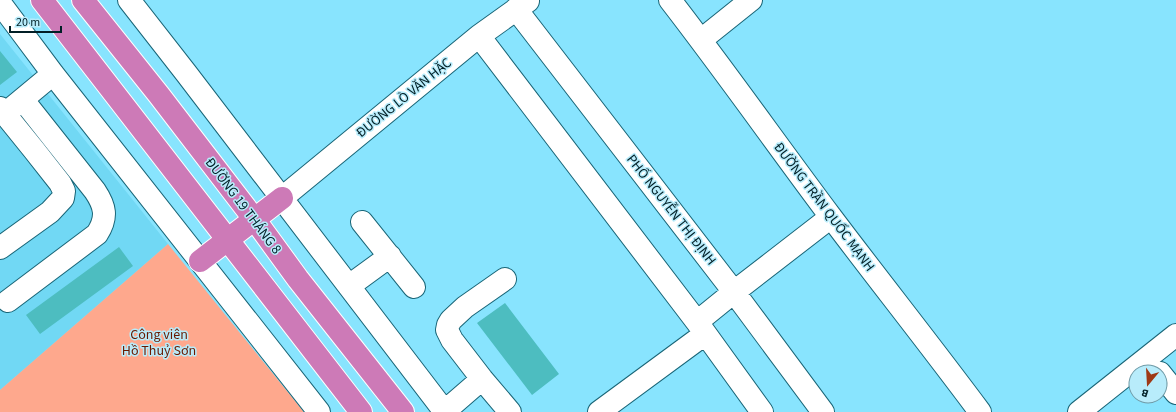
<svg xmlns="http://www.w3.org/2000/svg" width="1176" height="412" viewBox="0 0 1176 412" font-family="'Source Sans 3',sans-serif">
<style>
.built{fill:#71d8f4}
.green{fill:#fea88d}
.building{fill:#4dbdc0}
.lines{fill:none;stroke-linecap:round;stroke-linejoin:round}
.minor-casing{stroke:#196577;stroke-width:24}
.highway-casing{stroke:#fff;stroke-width:24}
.minor{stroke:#fff;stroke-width:22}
.highway{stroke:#cd7ab7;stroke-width:22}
.labels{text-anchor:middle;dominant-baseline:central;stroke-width:3;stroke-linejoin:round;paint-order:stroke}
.street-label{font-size:14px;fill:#011f26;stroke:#b8ecfb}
.park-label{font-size:14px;fill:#691900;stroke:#b8ecfb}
</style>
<rect width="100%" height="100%" fill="#88e4fe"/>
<path class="built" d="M0,34L168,244L0,390Z"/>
<path class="green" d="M168,244L304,412H0V390Z"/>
<path class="building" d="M0,51L17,72L0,85Z
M119,247L133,266L40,334L26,315Z
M505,303L559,374L532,395L477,323Z"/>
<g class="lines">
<g class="minor-casing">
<path id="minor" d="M129,0L186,73L445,412
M670,0C725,71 777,145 831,217C880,282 931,346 980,412
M0,3L53,74L319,412
M516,9L734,292L823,412
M479,36L697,322L762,412
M701,40L751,0
M0,108L34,150L60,183L64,191L63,198L50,212L0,248
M12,108L53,74
M282,198L479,36L528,1
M362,222L414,287
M505,279L465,307L451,320L448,325L447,330L452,340L482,379L510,412
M349,286L390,256
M8,301L97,234C108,217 105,206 95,191L23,100
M697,322L734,292L831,217
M1160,373L1176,393
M445,411L482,379
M599,412L705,334
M1079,412L1176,335"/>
</g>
<g class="highway-casing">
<path id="highway" d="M42,0L361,412
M83,0L159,95L255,220L298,279L403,412
M200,261L282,198"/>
</g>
<use href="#minor" class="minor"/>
<use href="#highway" class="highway"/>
</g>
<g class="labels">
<g class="street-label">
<text transform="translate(404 98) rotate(-39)">ĐƯỜNG LÒ VĂN HẶC</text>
<text transform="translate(243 206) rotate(53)">ĐƯỜNG 19 THÁNG 8</text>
<text transform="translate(824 207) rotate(53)">ĐƯỜNG TRẦN QUỐC MẠNH</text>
<text transform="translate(671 210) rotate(52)">PHỐ NGUYỄN THỊ ĐỊNH</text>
</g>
<g class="park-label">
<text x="159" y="335">Công viên<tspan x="159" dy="16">Hồ Thuỷ Sơn</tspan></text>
</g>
</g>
<g transform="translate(1148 384) rotate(198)"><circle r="19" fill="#b8ecfb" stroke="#6f9aa6"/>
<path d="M0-3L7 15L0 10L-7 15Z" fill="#9f3815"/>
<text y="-6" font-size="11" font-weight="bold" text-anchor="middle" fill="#011f26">B</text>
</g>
<path d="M10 26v6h51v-6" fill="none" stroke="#011f26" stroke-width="2"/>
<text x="16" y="26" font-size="12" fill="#011f26" stroke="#b8ecfb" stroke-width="3" paint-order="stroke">20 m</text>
</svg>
